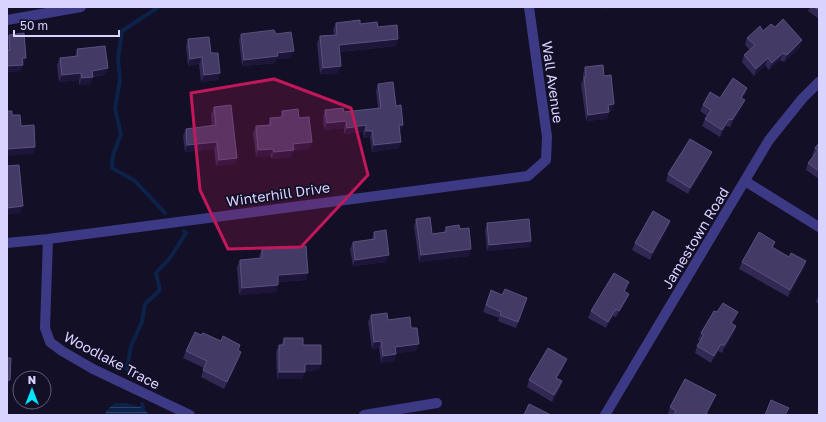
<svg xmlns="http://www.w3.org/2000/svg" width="826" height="422" viewBox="0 0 826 422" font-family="'Golos Text',sans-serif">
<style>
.water{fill:url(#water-rules)}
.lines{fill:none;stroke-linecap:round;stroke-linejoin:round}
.stream{stroke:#0c2248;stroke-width:4}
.street{stroke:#3d3a85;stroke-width:10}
.wall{fill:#312854}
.shaded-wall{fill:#1d163a}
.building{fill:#433a66;stroke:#5a527e}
.marked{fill:#c2185b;fill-opacity:0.2;stroke:#c2185b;stroke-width:3;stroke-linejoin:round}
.labels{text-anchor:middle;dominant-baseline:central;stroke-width:3.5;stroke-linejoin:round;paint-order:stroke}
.street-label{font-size:14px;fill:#d9d4ff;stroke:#130f26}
</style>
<defs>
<pattern id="water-rules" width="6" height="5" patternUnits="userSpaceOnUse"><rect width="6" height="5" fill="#0c2248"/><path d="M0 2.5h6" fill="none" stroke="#2f4163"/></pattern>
</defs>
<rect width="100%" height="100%" fill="#130f26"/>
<path class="water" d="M115,403H125L143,407L149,415H105L106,411Z"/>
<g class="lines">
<path class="stream" d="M157,8L122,31L118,59L120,80L115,108L121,134L113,155L112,168L134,180L165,213
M130,376L127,368L131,346L142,322L145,304L160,290L156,273L170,258L186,233L184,231
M142,404L143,407"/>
<path class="street" d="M7,20L81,7
M745,181L819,227
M48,239L45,328L50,342L62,351L93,369L190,415
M7,243L48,239L528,176L546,160L547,137L529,7
M364,415L437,403
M605,415L769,140L802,99L819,82"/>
</g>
<path class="wall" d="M810,7H819V19L808,11Z
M336,23L360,24L378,27L396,46L339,52L338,73L320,74L317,43L320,36L334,35L333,30Z
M775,27L800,47L784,62L780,60L769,70L765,65L754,76L742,62L744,55L750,50L745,45L747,38L763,31Z
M241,34H276L291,58L276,59L275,63L242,66L239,40Z
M9,35L23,65L20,71L7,72V40Z
M188,39L211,53L220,73L218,80L201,82L199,64L188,66L186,46Z
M77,49L105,75L93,77L90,84L79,85V80L59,82L57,65L60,58L75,56Z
M585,67L604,76L614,104L611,111H609L607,119L586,121L581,84L583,79V74Z
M378,84L396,106L401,131H400L399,148L372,152L370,137L364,138L363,132L344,134V128L324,130L323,116L325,110L344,112L378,108L376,91Z
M747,88L745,94L742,98V107L730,127L726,126L720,137L702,126L705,119L707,116L700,111L703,105L720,98Z
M214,107L237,158L235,164L216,166L214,149L185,152L183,136L186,129L212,126L211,114Z
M282,111L299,118L312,142L309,149L293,151L291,157L272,159L270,156L256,157L253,133L256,126L268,125L270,118H280Z
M819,143V179L806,170L808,163L814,156L812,155L815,148Z
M709,159L688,194L666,181L668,174Z
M416,219L432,234L444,232L446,227L460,229L469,256L419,262L414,226Z
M670,221L668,227L650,260L632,250L635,243Z
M487,223L531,241L529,247L487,251L485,230Z
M374,232L386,262L353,266L350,249L353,242L372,239Z
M775,242L773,248L789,257L806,261L804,268L788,297L739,269L742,262Z
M262,249L306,280L278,282L276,292L239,295L237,267L240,260L260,259L259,256Z
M627,289L625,292L629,294L626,301L616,317L613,316L606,328L588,318L591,311Z
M491,290L502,295L527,298L516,328L498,321L499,318L483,312Z
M819,294V304L816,302Z
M717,312L736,318L732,324L736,326L734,333L722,353L718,351L711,363L695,353L697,346L700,341L698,340L701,333Z
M371,315L388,320L416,351L396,353L394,361L381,363L379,348L372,349L368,322Z
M284,338L303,345L321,364L318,370L305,371L302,379H277L276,352L279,345H281Z
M186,351H238L241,352L239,359L224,389L201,377L204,368L183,358Z
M564,366L557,378L562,381L560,388L552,402L527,387L529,380Z
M713,402L707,414L709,415H669L668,414L670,407Z"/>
<path class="shaded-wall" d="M605,7H617L605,9Z
M398,39L396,46L336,52L339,45Z
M802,40L800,47L784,62L787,55Z
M294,51L291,58L276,59L275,63L242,66L244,60L277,53Z
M783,53L780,60L769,70L772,63Z
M202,57L199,64L188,66L190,59Z
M22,58H26L20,71L7,72V66Z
M768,58L765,65L754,76L756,69Z
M341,66L338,73L320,74L323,68Z
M108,68L105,75L90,77L92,71Z
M81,73L79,80L59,82L62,75Z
M220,73L218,80L201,82L204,75Z
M93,77L90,84L79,85L82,78Z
M747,88L745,94L738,104L741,98Z
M745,100L742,107L730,127L732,120Z
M614,104L611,111L606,112L608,105Z
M609,112L607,119L586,121L588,115Z
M729,119L726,126L720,137L722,130Z
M346,121L344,128L324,130L327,123Z
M366,125L363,132L344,134L347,128Z
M399,125H403L401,131L397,132Z
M366,131H372L370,137L364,138Z
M217,142L214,149L185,152L187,145Z
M312,142L309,149L293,151L291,157L272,159L274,152L293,144Z
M401,142L399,148L372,152L374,145Z
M35,147L33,154L7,156V149Z
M273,149L270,156L256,157L258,150Z
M712,152L709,159L688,194L690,188Z
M237,158L235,164L216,166L219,160Z
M23,206L20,213L7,215V208Z
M670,221L668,227L650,260L652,253Z
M531,241L529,247L487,251L489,245Z
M471,249L469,256L419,262L421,255Z
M389,255L386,262L353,266L355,260Z
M806,261L804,268L788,297L790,290Z
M308,273L306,280L275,282L278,275Z
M629,282L627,289L621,298L624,291Z
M278,285L276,292L239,295L242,288Z
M629,294L626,301L616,317L619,311Z
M616,309L613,316L606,328L608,322Z
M738,312L736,318L729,330L731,323Z
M736,326L734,333L722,353L724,346Z
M381,341L379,348L372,349L374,342Z
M419,344L416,351L393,354L395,347Z
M721,344L718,351L711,363L714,356Z
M241,352L239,359L224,389L227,382Z
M396,354L394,361L381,363L383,356Z
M567,359L564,366L554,384L556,378Z
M305,364H321L318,370L302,371Z
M279,372H305L302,379H277Z
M7,380H10L7,387Z
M562,381L560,388L552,402L554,395Z
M716,395L713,402L706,415H705Z"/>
<path class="building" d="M814,7H819V10Z
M783,19L802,40L787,55L783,53L772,63L768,58L756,69L744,55L755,45L747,38L760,26L763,31L771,24L775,27Z
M360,20V24L377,22L378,27L397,25L398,39L339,45L341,66L323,68L320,36L337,35L336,23Z
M274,30L276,34L291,32L294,51L277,53L278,56L244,60L241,34Z
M24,33L26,58H22L23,65L7,66V50H10L9,35Z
M209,37L211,53H218L220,73L204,75L202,57L190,59L188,39Z
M105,46L108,68L92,71L93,77L82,78L81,73L62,75L60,58L78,56L77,49Z
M603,65L604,76L611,75L614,104L608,105L609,112L588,115L584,77H586L585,67Z
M733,78L747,88L741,98L745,100L732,120L729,119L722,130L705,119L711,110L703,105L710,92L720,98Z
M393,82L396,106L401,105L403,125H399L401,142L374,145L372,131H366V125L347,128L346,121L327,123L325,110L343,108L344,112L381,108L378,84Z
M231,105L237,158L219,160L217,142L187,145L186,129L216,125L214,107Z
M298,109L299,118L309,117L312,142L293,144L294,150L274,152L273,149L258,150L256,126L271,125L270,118L283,117L282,111Z
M7,111H12V115H20L21,126L34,125L35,147L7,149Z
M690,139L712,152L690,188L668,174Z
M819,143V171L808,163L818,150L815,148Z
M19,165L23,206L7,208V166Z
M653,211L670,221L652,253L635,243Z
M430,217L432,234L446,232V227L459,225L460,229L469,228L471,249L421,255L416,219Z
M529,219L531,241L489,245L487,223Z
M386,230L389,255L355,260L353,242L375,239L374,232Z
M759,232L775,242L772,247L789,257L791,253L806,261L790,290L742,262Z
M306,246L308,273L278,275V285L242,288L240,260L262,258V249Z
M614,273L629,282L624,291L629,294L619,311L616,309L608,322L591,311Z
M505,289L527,298L518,322L500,315L501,312L486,305L491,290L502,295Z
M723,303L738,312L731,323L736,326L724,346L721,344L714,356L697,346L704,335L701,333L714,311L717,312Z
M387,313L388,320L410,317L411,328H417L419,344L395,347L396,354L383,356L381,341L374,342L371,315Z
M195,332L201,335L203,333L221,341L223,336L240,345L238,350L241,352L227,382L203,370L207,361L186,351Z
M284,338H303V345H321V364H305V372H279V345H284Z
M548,348L567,359L556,378L562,381L554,395L529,380Z
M7,358H11L10,380H7Z
M685,379L716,395L706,413L709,415H674L676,411L670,407Z
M771,400L789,408L785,415H765Z
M529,404L551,415H524Z"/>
<path class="marked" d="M274,79L351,108L368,175L301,247L228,249L200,190L191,93Z"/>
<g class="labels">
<g class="street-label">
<text transform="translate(553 82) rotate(82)">Wall Avenue</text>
<text transform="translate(278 194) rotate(-8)">Winterhill Drive</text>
<text transform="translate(695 238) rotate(-59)">Jamestown Road</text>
<text transform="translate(112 360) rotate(28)">Woodlake Trace</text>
</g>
</g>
<rect width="826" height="422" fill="none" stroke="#d9d4ff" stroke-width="16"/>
<g transform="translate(32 390)"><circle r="19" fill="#130f26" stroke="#625e7d"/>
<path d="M0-3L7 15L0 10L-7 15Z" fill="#00e5ff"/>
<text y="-6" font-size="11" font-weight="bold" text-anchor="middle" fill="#d9d4ff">N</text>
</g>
<path d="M14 30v6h105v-6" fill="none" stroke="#d9d4ff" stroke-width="2"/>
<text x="20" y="30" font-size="12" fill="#d9d4ff" stroke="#130f26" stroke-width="3" paint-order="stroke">50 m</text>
</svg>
